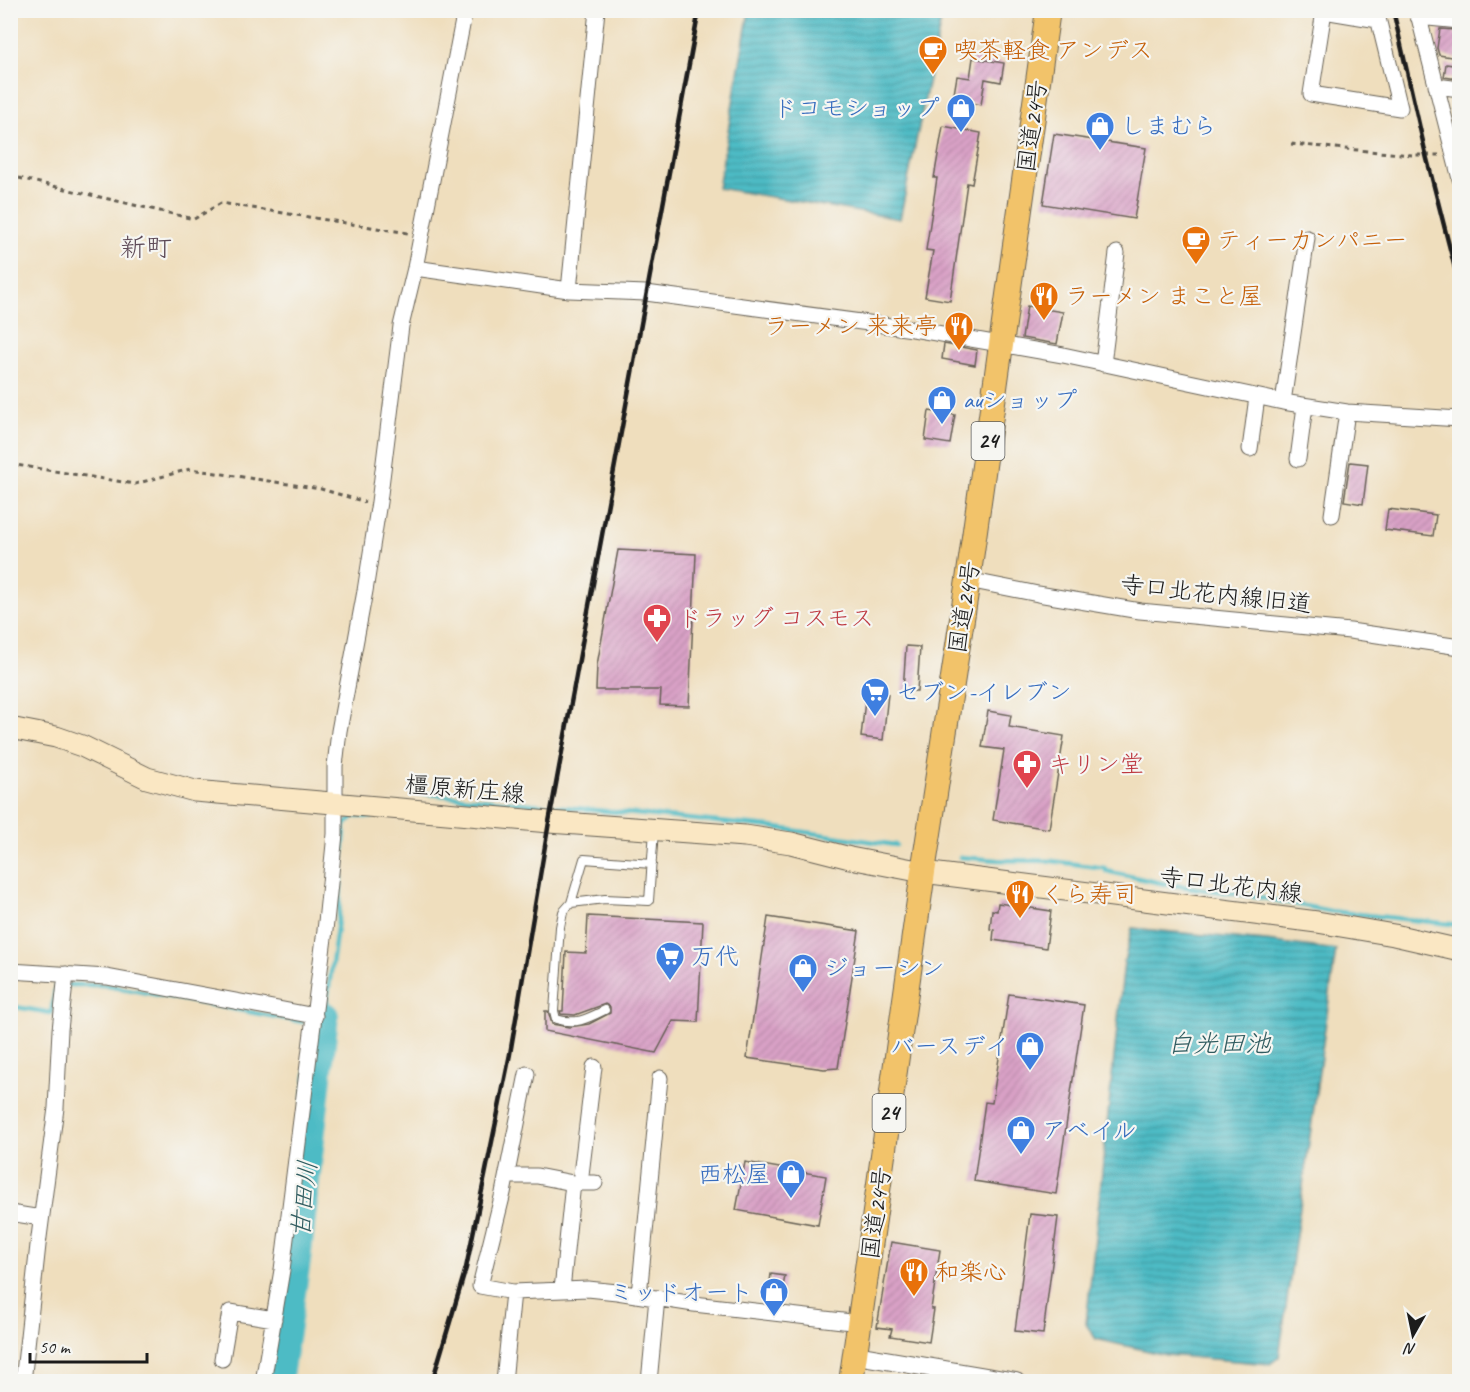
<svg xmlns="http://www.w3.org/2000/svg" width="1470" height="1392" viewBox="0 0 1470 1392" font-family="Caveat,'Klee One',sans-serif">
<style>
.water{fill:url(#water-rules);stroke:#346c70;stroke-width:1.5}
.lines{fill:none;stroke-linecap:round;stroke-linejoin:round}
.stream{stroke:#4dbbc5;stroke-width:4.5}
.river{stroke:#4dbbc5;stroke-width:28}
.building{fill:url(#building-hatch)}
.service-casing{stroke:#666054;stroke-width:10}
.minor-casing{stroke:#666054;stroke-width:17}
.tertiary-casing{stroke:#666054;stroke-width:20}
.secondary-casing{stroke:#666054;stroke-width:23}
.trunk-casing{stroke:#666054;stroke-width:26}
.path{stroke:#666054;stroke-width:3;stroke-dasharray:4.5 4.5;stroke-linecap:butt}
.service{stroke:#fff;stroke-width:8}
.minor{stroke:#fff;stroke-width:15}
.tertiary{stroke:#fff;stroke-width:18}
.secondary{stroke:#fae7c3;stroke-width:21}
.trunk{stroke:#f2c36a;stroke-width:24}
.rail{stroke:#1c1c1c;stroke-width:4.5}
.labels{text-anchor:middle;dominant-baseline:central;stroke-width:4.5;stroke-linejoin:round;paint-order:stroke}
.shield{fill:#f6f6f2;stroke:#5d5d5c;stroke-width:1.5}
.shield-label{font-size:22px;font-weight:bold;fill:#1c1c1c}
.food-label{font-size:24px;fill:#c56008;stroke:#f6f6f2;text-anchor:start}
.shop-label{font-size:24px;fill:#366cbe;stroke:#f6f6f2;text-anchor:start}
.street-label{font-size:24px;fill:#1c1c1c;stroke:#f6f6f2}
.health-label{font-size:24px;fill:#be3a42;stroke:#f6f6f2;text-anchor:start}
.neighbourhood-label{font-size:26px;fill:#5e4b58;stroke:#f6f6f2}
.water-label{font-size:26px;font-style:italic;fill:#305c60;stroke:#f6f6f2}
</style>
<defs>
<pattern id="water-rules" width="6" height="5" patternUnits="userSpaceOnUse" patternTransform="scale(1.5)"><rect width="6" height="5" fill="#4dbbc5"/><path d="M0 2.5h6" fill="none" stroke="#3f979f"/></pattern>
<pattern id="building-hatch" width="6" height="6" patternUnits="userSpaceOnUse" patternTransform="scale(1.5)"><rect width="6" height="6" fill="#d9a1c6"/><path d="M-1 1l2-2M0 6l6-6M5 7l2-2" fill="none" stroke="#ba8aaa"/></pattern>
</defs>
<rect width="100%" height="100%" fill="#f6f6f2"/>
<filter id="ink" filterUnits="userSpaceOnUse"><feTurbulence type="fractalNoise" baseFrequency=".0167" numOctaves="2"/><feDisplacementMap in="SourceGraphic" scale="12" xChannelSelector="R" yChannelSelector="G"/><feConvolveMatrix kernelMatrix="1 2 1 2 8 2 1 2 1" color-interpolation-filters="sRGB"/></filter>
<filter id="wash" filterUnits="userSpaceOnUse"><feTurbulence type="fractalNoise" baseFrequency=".008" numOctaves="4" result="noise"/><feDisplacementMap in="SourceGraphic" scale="24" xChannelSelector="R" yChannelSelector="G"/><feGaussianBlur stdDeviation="1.35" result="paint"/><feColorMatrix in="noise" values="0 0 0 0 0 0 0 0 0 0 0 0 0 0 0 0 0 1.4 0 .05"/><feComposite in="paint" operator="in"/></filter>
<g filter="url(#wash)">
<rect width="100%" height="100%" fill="#efdebd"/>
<path class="water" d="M749,11H943L900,219L718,188Z
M1132,928L1266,941L1336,950L1279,1357L1270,1364L1166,1355L1096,1339L1086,1324L1124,962Z"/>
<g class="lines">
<path class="stream" d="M418,793L770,827L896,845
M960,857L998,860L1052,861L1105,868L1106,871L1166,884L1253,896L1330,911L1460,925
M10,1006L51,1013L56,985H105L303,1022
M325,1016L339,913L345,825L354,816L372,817"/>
<path class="river" d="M278,1382L297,1261L325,1016"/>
</g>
<g id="blocks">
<path class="building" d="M1440,29L1456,30L1455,35L1460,36L1457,58L1439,55L1437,48Z
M973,58L1004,63L1001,82L985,79L981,105L953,100L957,76L970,78Z
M1446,64L1460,66L1458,79L1444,77Z
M943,126L981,133L972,184L967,183L950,301L925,297L933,251L926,250L937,178H934Z
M1054,134L1146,148L1134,219L1043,204Z
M1027,306L1063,312L1057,344L1022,338Z
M944,344L977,350L975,365L942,359Z
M929,411L955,415L950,444L925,440Z
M1350,462L1368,464L1363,504L1344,501Z
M1388,509L1436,515L1433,536L1385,530Z
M618,550L696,554L689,706L660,705L661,690H596L597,665Z
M906,646L920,647L917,691H903Z
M866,691L888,694L883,740L861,737Z
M988,711L1011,715L1009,727L1064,736L1049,829L993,820L1004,750L982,747Z
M998,903L1051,911L1046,948L993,940L994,930L990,929L992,910L997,911Z
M588,916L703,922L698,1022L673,1021L656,1053L545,1031V1011H548L552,1024L569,1027L589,1024L610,1013V1007L605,1004L575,1015L561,1014L560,1011H563L566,952L586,953Z
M768,917L859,931L838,1068L824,1069L747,1058Z
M1009,994L1084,1005L1056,1194L974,1181L985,1102L992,1103Z
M745,1162L826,1176L818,1225L736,1210Z
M1030,1214L1058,1217L1043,1334L1015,1331Z
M891,1242L940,1250L931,1309H934L929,1342L890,1336L892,1329L877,1327Z
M771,1274L785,1276L780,1304L767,1303Z"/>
</g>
</g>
<g filter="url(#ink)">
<use href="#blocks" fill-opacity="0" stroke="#666054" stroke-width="1.5"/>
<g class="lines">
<g class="service-casing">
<path id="service" d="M652,864L584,859L571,903L605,899L649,901L654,830
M571,903L563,912L560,927L554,1011L556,1019C576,1025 587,1019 605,1010"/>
</g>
<g class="minor-casing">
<path id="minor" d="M1376,10L1400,108L1311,94L1324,11L1378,20
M1417,10L1460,179
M1418,17L1460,21
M1436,86L1460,89
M415,268L569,290L646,293L913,329L1063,355L1283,402L1347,412L1460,419
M569,290L597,10
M1103,364L1117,253
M1283,402L1307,238
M1250,449L1257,397
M1298,459L1305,406
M1332,515L1347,412
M968,580L1038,594L1140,611L1350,631L1460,647
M10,971L107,977L315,1016
M527,1074L503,1193L480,1286L513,1292L588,1289L617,1292L694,1304L860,1323
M507,1176H537L573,1183H595
M580,1183L594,1067
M10,1213L41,1218
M562,1290L573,1183
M639,1295L660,1078
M222,1359L230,1312L274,1319
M23,1382L38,1245L56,1108L60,1030L66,974
M263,1382L282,1270L326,922L335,834V766L339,731L365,591L379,502L401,326L415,268L465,10
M504,1382L513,1292
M649,1382L657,1298"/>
</g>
<g class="tertiary-casing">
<path id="tertiary" d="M856,1355L1016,1382"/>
</g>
<g class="secondary-casing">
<path id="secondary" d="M10,728L56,737L82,746L147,778L195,791L549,822L745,836L791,843L850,858L923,872L1317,922L1394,935L1460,950"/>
</g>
<g class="trunk-casing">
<path id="trunk" d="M851,1382L923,872L968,580L1048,10"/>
</g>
<path class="path" d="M1291,144L1412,155H1439
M10,176L194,219L221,203L408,233
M10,464L135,484L190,469L321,489L365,502"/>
<use href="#service" class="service"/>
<use href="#minor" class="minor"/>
<use href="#tertiary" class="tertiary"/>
<use href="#secondary" class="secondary"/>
<use href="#trunk" class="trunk"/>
<path class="rail" d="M1393,10L1426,155L1460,288
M432,1382L466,1268L510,1054L549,822L699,10"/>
</g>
</g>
<defs>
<g id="cafe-pin" transform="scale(1.5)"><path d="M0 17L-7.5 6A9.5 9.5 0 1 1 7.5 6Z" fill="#e8710a" stroke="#f6f6f2"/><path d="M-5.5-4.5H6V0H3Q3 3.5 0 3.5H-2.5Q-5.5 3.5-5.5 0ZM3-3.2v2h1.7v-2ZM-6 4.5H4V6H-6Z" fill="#fff"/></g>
<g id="shop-pin" transform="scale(1.5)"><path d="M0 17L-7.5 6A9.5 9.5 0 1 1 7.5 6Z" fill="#3f7fe0" stroke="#f6f6f2"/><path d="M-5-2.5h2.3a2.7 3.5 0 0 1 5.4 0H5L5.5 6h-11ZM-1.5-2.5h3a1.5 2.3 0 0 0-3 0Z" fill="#fff"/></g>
<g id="restaurant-pin" transform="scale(1.5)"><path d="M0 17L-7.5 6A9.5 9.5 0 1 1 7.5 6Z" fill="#e8710a" stroke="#f6f6f2"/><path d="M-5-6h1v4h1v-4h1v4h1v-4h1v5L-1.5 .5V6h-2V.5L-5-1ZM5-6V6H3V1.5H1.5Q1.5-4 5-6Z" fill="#fff"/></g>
<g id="pharmacy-pin" transform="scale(1.5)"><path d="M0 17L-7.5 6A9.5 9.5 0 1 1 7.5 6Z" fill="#e0444e" stroke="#f6f6f2"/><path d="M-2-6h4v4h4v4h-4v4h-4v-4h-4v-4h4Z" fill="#fff"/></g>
<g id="supermarket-pin" transform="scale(1.5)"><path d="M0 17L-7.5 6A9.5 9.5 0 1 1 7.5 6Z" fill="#3f7fe0" stroke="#f6f6f2"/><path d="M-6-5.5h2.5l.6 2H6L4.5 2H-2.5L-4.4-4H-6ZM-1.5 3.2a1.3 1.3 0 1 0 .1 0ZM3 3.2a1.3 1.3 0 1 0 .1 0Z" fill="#fff"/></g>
</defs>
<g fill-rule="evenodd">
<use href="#cafe-pin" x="933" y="50"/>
<use href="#shop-pin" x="961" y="108"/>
<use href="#shop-pin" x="1100" y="126"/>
<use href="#cafe-pin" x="1196" y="240"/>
<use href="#restaurant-pin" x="1044" y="296"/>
<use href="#restaurant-pin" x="959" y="326"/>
<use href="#shop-pin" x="942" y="400"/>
<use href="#pharmacy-pin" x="657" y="618"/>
<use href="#supermarket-pin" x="875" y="692"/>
<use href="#pharmacy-pin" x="1027" y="764"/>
<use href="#restaurant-pin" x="1020" y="894"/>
<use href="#supermarket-pin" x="670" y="956"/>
<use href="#shop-pin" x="803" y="968"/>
<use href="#shop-pin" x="1030" y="1046"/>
<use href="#shop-pin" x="1021" y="1130"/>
<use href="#shop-pin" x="791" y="1174"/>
<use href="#restaurant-pin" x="914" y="1272"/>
<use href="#shop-pin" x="774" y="1292"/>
</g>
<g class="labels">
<g class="shield">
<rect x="971.5" y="422" width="33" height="38" rx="4.5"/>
<rect x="872.5" y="1094" width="33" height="38" rx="4.5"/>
</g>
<g class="shield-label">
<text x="988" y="441">24</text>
<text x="889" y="1113">24</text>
</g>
<g class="food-label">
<text x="954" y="50">喫茶軽食 アンデス</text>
<text x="1217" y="240">ティーカンパニー</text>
<text x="1065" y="296">ラーメン まこと屋</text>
<text x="938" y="326" text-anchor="end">ラーメン 来来亭</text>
<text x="1041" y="894">くら寿司</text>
<text x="935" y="1272">和楽心</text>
</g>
<g class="shop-label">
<text x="940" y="108" text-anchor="end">ドコモショップ</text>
<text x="1121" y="126">しまむら</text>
<text x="963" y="400">auショップ</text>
<text x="896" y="692">セブン-イレブン</text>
<text x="691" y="956">万代</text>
<text x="824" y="968">ジョーシン</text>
<text x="1009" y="1046" text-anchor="end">バースデイ</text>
<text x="1042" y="1130">アベイル</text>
<text x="770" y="1174" text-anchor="end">西松屋</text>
<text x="753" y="1292" text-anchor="end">ミッドオート</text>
</g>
<g class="street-label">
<text transform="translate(1032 126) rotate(-82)">国道24号</text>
<text transform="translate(1216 594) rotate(6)">寺口北花内線旧道</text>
<text transform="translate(964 607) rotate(-81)">国道24号</text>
<text transform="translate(465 789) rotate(5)">橿原新庄線</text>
<text transform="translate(1231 885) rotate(7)">寺口北花内線</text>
<text transform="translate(876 1213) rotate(-82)">国道24号</text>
</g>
<g class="health-label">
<text x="678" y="618">ドラッグ コスモス</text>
<text x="1048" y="764">キリン堂</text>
</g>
<g class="neighbourhood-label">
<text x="146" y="247">新町</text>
</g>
<g class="water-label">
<text x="1219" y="1043">白光田池</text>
<text transform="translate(304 1199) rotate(-84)">甘田川</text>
</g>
</g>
<rect width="1470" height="1392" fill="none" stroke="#f6f6f2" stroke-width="36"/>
<g transform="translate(1413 1335) rotate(189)" stroke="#f6f6f2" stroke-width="4.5" paint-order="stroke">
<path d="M0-4.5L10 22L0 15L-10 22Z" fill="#1c1c1c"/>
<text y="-9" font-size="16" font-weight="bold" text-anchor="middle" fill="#1c1c1c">N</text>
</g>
<path d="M30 1353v9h117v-9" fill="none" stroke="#1c1c1c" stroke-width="3"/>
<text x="39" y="1353" font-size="18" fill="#1c1c1c" stroke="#f6f6f2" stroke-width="4.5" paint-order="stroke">50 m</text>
</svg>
